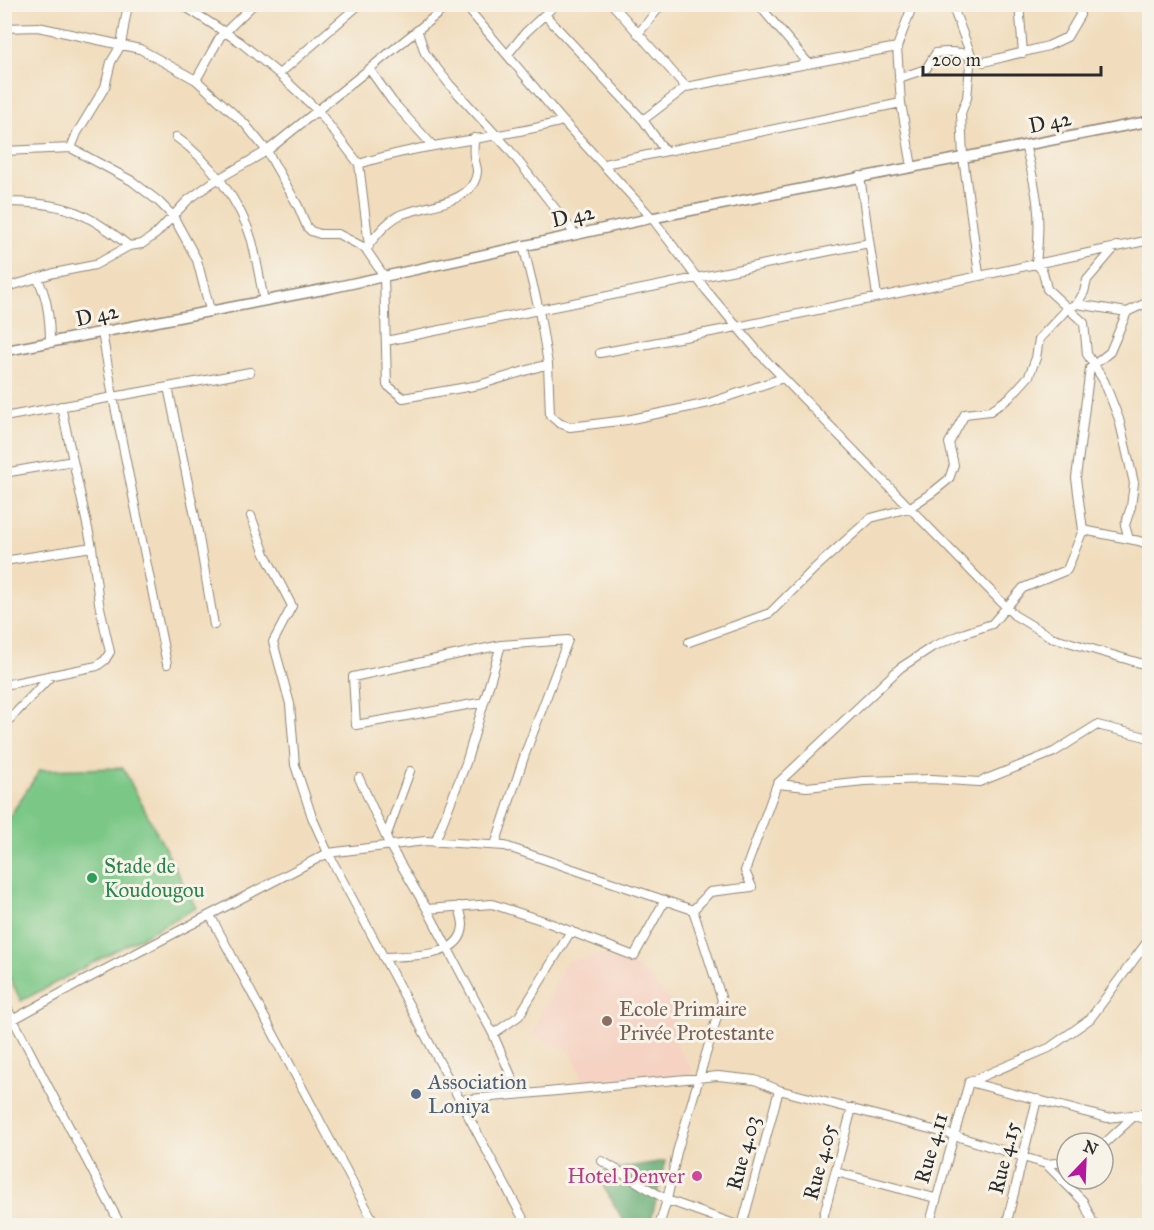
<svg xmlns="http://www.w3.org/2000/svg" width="1154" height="1230" viewBox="0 0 1154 1230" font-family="'IM FELL Great Primer',serif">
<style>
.built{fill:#f5d2c2}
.green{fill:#7ac786;stroke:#527958;stroke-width:1.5}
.forest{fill:#63ac73;stroke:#476c4f;stroke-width:1.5}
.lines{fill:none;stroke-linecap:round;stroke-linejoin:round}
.minor-casing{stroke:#8e8474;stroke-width:10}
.tertiary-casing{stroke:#8e8474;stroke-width:12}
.minor{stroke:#fff;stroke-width:8}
.tertiary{stroke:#fff;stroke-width:9}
.leisure-dot{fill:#2e9e5b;stroke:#f7f3e8;stroke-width:2}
.education-dot{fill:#8d6e63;stroke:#f7f3e8;stroke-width:2}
.service-dot{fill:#5c6f8a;stroke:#f7f3e8;stroke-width:2}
.hotel-dot{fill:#d1479c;stroke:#f7f3e8;stroke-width:2}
.labels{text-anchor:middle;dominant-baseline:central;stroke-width:6;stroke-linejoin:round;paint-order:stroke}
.street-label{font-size:21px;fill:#2b2b2b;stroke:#f7f3e8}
.leisure-label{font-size:21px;fill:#27864d;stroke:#f7f3e8;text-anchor:start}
.education-label{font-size:21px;fill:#785e54;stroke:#f7f3e8;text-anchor:start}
.service-label{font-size:21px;fill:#4e5e75;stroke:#f7f3e8;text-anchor:start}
.hotel-label{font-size:21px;fill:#b23c85;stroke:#f7f3e8;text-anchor:end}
</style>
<rect width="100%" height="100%" fill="#f7f3e8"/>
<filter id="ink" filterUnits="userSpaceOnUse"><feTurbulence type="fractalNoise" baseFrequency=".0167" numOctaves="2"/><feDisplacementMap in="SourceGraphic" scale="12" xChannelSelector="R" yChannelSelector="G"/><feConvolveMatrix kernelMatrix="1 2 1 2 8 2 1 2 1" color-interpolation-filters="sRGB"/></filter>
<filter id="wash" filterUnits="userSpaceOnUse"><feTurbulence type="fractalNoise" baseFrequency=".008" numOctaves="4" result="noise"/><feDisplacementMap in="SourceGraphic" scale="24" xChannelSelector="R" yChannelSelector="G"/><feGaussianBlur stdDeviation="1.35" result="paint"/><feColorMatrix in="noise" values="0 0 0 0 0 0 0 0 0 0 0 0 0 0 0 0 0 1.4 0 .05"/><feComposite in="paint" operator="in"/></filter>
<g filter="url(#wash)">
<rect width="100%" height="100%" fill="#f1ddbd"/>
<path class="built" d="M602,955L638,967L676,1006L675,1044L694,1073L584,1082L571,1052L531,1036L566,961Z"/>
<path class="green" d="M123,768L196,908L21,1001L5,968L6,822L40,770Z"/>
<path class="forest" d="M665,1161L650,1225H626L595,1172Z"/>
</g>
<g filter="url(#ink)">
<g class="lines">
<g class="minor-casing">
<path id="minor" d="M181,4L240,42L279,74L318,111L359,164C425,142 496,140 563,121
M464,4L563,121L652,218L706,290L760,354L1014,615L1051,637L1150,666
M612,4L686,87
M758,4L809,64
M954,4V10L971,55L967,98L961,113L963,157L979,274
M1019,4L1023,53
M545,15L643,120L686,87L897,47
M4,28L38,27L140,49L196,80L245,124L267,151L298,206L307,227L311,231L320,234H338L365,248L384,276L387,385L403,398L479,385L548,364
M418,32L425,53L450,85L508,148L575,234
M638,34L662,4
M508,54L525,33L556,4
M370,70L392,101L433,146
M279,74L360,4
M899,78L926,69L936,53C955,50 966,53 984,62L1048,46L1067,37L1080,15L1078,4
M196,80L220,37L254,4
M643,120L665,151
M176,137C209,160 241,202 252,241C257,261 260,281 264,301
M1025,145C1037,191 1042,215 1036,263L1043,272L1047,289L1084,323L1087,354L1104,381L1119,419L1134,483L1131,507L1125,525L1129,539
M71,148L77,133L105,87L111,62L121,45L128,4
M4,151L71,148L132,181L158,201L173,216L197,260L210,310
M359,164L369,246
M604,164L901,103
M912,167L901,103L897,47L913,4
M860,176L877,296
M4,202C61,202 85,210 129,246
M369,244C378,234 387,221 400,215C422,205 475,205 477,171C477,167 475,162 474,157C473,151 474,145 474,138
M523,245L539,310L548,364L550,415L559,423L570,427L627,420L709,403L783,378
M37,278C48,296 50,322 50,343
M4,288L54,273L95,265L129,246L142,244L156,234L188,200L213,182L267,151L450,4
M1077,304L1127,312
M102,332L113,397L167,664
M386,341L869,243
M600,353L737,327L1150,240
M168,387L197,526L214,625
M4,417L250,372
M4,473L73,461
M251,516L265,554L292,606L273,642L290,704L295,765L312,817L328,853L527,1226
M1083,530L1139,541L1150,545
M4,561L92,547
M689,642L770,613L815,568L871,518L909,508L933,492L949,479L954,465L949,443L965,414L990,411L1009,398L1029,376L1036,358L1039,339L1068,308L1077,304L1084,292L1087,280L1116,246
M4,685L97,666L105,660L110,652L99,603L92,547L61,406
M484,702L356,725L353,677L501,645L568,640L525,754L495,845
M4,725L51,676
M359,778L390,846L427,909L493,1034L512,1078L515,1095
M777,784L807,787L864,781L932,779L979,782L1054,752L1097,725L1150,738
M386,837L410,771
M435,842L466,763L501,645
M427,909L492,904L544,921L634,956L665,900
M693,910L710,892L752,887L745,871L777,784L900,668L932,647L962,634L992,624L1023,588L1067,570L1083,530L1076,478L1090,368L1110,352L1127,312L1150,301
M210,915L376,1226
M383,957C407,955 462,960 463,925C463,919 460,912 459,906
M4,1002L121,1226
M14,1019L87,979L328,853L425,841L505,846L693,910L722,1000L677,1152L667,1200L659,1226
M493,1034L519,1016L571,931
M969,1082L1049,1048L1090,1019L1150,938
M969,1082L1107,1118L1150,1113
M460,1100L718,1076L755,1080L779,1090L953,1135L1046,1164L1067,1162
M1103,1145L1134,1116L1150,1120
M602,1161L667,1200L740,1226
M1046,1164L1083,1201L1093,1223L1092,1226
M836,1172L935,1198
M742,1226L779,1090
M821,1226L852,1108
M929,1226L969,1082
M1006,1226L1037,1099"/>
</g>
<g class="tertiary-casing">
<path id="tertiary" d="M4,351L331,288L652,218L1150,121"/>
</g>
<use href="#minor" class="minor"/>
<use href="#tertiary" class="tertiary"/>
</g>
</g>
<circle class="leisure-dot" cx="92" cy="878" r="6"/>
<circle class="education-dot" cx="607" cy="1021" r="6"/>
<circle class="service-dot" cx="416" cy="1094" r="6"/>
<circle class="hotel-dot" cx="697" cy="1176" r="6"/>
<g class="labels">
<g class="street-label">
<text transform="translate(1050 122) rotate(-11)">D 42</text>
<text transform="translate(573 216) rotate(-12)">D 42</text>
<text transform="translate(97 315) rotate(-12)">D 42</text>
<text transform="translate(931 1148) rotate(-74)">Rue 4.11</text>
<text transform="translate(743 1153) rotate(-75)">Rue 4.03</text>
<text transform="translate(1004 1158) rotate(-76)">Rue 4.15</text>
<text transform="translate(820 1162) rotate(-75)">Rue 4.05</text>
</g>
<g class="leisure-label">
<text x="104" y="866">Stade de<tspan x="104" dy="24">Koudougou</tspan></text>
</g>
<g class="education-label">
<text x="619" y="1009">Ecole Primaire<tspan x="619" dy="24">Privée Protestante</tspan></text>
</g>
<g class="service-label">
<text x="428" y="1082">Association<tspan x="428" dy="24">Loniya</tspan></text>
</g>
<g class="hotel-label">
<text x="685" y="1176">Hotel Denver</text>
</g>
</g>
<rect width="1154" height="1230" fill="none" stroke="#f7f3e8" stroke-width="24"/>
<g transform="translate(1085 1161) rotate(23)"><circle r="28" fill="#f7f3e8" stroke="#a5a39c" stroke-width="1.5"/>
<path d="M0-4.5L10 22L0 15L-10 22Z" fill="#b5179e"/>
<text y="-9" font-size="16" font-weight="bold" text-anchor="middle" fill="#2b2b2b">N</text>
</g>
<path d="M923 66v9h178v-9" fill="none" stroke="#2b2b2b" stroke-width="3"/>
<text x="932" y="66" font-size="18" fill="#2b2b2b" stroke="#f7f3e8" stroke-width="4.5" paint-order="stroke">200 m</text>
</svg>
